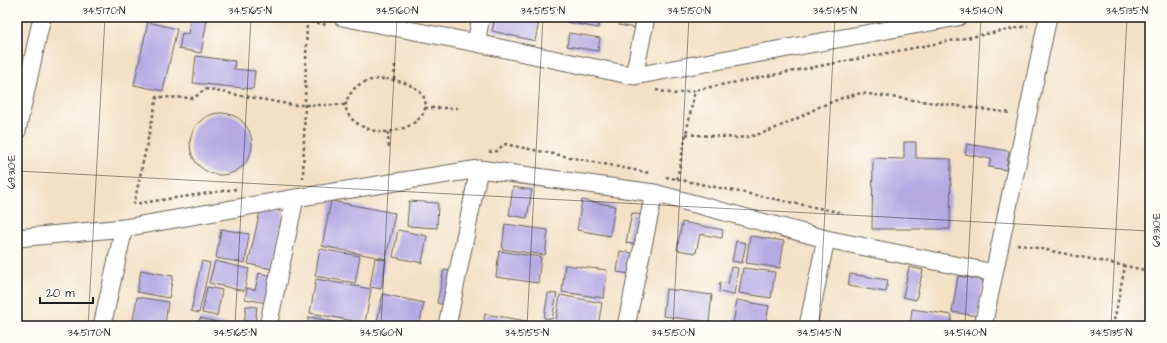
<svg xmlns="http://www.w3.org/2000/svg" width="1167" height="343" viewBox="0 0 1167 343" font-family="'Architects Daughter',sans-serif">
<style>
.building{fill:#b4a9e3}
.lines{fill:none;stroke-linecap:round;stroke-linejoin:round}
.minor-casing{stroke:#676157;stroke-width:19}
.path{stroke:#676157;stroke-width:2.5;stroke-dasharray:3 3;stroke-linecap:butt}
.minor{stroke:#fff;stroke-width:17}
.ticks{fill:none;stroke:#1c1c1c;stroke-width:1;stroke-opacity:0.45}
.neatline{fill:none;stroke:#1c1c1c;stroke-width:1.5}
.ticks-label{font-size:10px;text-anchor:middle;fill:#1c1c1c}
</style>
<rect width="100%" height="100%" fill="#fdfcf7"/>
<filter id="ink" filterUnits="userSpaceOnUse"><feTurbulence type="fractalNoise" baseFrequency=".025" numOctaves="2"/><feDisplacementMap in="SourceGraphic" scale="8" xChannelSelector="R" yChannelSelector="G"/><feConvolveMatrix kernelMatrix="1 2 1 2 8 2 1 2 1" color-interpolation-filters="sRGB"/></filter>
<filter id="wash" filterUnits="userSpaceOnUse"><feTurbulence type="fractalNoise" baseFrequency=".012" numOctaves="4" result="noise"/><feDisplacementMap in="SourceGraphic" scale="16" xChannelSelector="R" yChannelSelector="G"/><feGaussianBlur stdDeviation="0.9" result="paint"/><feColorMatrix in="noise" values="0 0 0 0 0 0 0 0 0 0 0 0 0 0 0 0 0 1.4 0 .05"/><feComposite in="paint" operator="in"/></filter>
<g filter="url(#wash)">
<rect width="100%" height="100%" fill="#f3e0c5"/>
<g id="blocks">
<path class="building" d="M191,17L207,20L201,53L179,49L182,33L188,34Z
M495,17H540L535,41L492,31Z
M567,17H600L598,28L566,22Z
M620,17H637L635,28L619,25Z
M148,22L177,29L163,91L134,85Z
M569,33L600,38L598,51L567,46Z
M196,56L235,61L234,69L255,71L253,89L193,83Z
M190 144a31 31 0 1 1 62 0a31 31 0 1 1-62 0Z
M904,142H916V158L951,159L950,229H872L873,158L904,159Z
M967,144L1009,151L1006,170L989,167L991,159L965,154Z
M513,187L532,190L527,218L509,215Z
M582,200L615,206L610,236L577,230Z
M331,201L395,213L386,259L322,246Z
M409,201L438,203L437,228L407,226Z
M261,207L284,212L272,269L248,264Z
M632,213L646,216L640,245L626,243Z
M682,222L723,230L722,238L700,234L696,253L677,250Z
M505,224L548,230L545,255L502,249Z
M221,229L249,234L245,263L216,258Z
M398,230L427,236L422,263L393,257Z
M750,236L784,241L780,268L746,263Z
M736,241L746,243L742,263L732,261Z
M320,249L360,256L355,283L315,276Z
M499,251L541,257L538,283L496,277Z
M620,251L633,253L630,274L617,272Z
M375,258L386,260L381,289L370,287Z
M202,261L210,263L199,313L191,311Z
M215,261L249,269L244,291L209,283Z
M565,265L607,270L604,298L562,292Z
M731,267L738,268L734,295L719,292L720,282L728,284Z
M909,267L923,270L916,300L903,297Z
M743,268L775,272L771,298L739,293Z
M141,270L173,276L169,298L137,292Z
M444,270L455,272L448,306L437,303Z
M259,273L273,276L267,303L245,299L247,288L255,290Z
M850,274L888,280L886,292L848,286Z
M958,276L983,280L978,316L952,312Z
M316,279L371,289L365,323L310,313Z
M207,287L222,290L217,316L202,313Z
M666,289L712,295L709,322L663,316Z
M548,293L557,294L552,319L544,318Z
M383,294L424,303L419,326H399L377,321Z
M560,295L602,303L598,326H579L556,321Z
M137,297L168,302L165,326H132Z
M737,300L769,306L765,326H744L733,324Z
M246,306L257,307L255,326H244Z
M912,309L952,315L951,326H910Z
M485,314L532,322L531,326H483Z
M309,317L354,325V326H307Z
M200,318L226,324L225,326H198Z
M662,320L675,322L674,326H661Z
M840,322L856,325V326H839Z"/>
</g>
</g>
<g filter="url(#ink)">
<use href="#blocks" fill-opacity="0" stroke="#676157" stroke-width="1"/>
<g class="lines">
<g class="minor-casing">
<path id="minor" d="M342,17L476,43L634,76L958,17
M476,43L481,17
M634,76L646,17
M17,131L42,17
M17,238L124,228L295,198L479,169L654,193L826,239L994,273
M102,326L124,228
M268,326L295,198
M447,326L479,169
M626,326L654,193
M808,326L826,239
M983,326L1048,17"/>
</g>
<path class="path" d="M1065,19L1076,17
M386,79C399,80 421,86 425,100C430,122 397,133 381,132C362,130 334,114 351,93C354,88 359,84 365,82C372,79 379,79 386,79Z
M394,80L395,65
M656,90L674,94L1028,26
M425,108H461
M388,132L389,150
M686,134L738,138L752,136L769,131L794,120L819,107L842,98L861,93L1011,113
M489,152L497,151L504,144L649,173
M666,177L843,213
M303,179L307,21L328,25
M677,179L695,90
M236,189L134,204L157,97L194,98L205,89L293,105H346
M1017,244L1150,271
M1113,326L1125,266"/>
<use href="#minor" class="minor"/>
</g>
</g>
<path class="ticks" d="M17,171L1150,231M88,326L105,17M235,326L251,17M381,326L397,17M527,326L543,17M673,326L689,17M819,326L835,17M965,326L981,17M1111,326L1127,17"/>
<rect width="1167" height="343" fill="none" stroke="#fdfcf7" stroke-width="44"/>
<path d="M40 297v6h53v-6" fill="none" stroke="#1c1c1c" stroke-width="2"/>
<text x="46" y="297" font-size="12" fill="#1c1c1c" stroke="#fdfcf7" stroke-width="3" paint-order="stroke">20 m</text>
<rect x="22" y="22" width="1123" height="299" class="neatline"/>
<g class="ticks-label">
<text x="104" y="14">34.5170°N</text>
<text x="250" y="14">34.5165°N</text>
<text x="397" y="14">34.5160°N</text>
<text x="543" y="14">34.5155°N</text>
<text x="689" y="14">34.5150°N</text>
<text x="835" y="14">34.5145°N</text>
<text x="981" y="14">34.5140°N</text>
<text x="1127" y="14">34.5135°N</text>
<text transform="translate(11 172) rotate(-90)" y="4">69.310°E</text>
<text transform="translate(1156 230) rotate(-90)" y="4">69.310°E</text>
<text x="89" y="336">34.5170°N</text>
<text x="235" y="336">34.5165°N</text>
<text x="381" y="336">34.5160°N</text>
<text x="527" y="336">34.5155°N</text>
<text x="673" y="336">34.5150°N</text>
<text x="819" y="336">34.5145°N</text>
<text x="965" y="336">34.5140°N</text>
<text x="1111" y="336">34.5135°N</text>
</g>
</svg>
